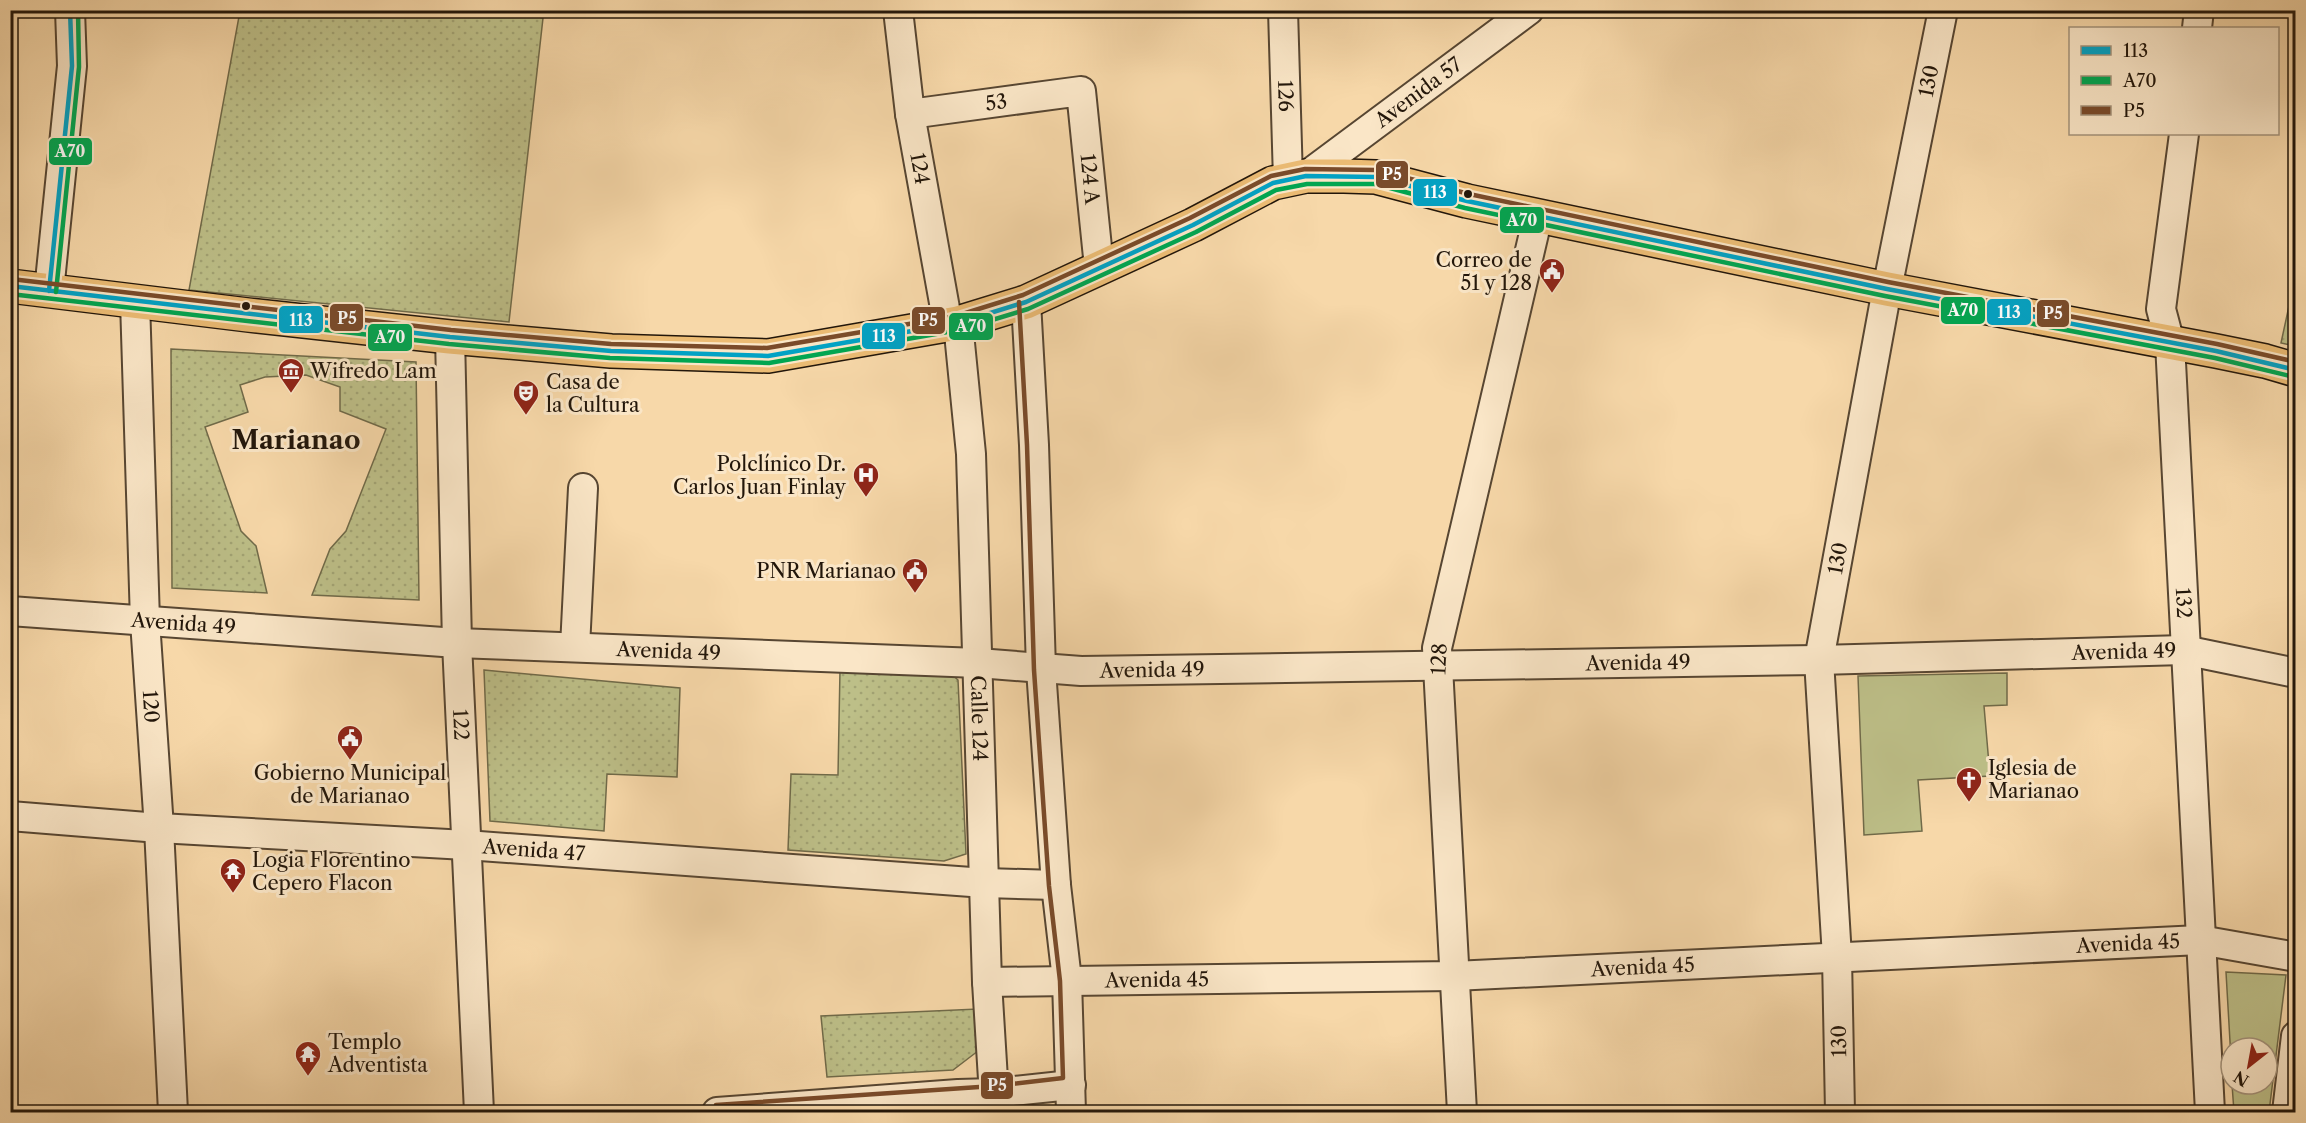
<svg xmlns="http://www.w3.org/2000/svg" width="2306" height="1123" viewBox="0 0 2306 1123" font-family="'Libre Caslon Text',serif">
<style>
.grass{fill:#bdbf88;stroke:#706a49;stroke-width:1.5}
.park{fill:url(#park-dots);stroke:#706a49;stroke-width:1.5}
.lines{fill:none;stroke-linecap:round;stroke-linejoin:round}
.minor-casing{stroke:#574632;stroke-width:32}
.major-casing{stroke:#22160a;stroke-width:36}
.minor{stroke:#fae6c7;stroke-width:28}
.major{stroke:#ecbc74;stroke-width:33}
.bus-1-casing{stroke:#fae6c7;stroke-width:9}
.bus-2-casing{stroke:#fae6c7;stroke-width:9}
.bus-3-casing{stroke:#fae6c7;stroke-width:9}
.bus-1{stroke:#02a2c4;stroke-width:4.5}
.bus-2{stroke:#00a651;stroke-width:4.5}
.bus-3{stroke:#7a4b2a;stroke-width:4.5}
.bus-dot{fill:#22160a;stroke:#fae6c7;stroke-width:2}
.labels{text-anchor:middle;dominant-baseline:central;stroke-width:6;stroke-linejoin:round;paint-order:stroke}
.street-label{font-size:20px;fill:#22160a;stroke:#fae6c7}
.poi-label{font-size:20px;fill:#22160a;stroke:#fae6c7;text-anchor:start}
.district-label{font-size:26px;font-weight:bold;fill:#22160a;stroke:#fae6c7}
.line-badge{stroke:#fae6c7;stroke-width:2}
.badge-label{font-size:16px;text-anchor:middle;font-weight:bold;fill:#fff}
</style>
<defs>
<pattern id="park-dots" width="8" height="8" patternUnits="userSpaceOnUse" patternTransform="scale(1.5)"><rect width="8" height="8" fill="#bdbf88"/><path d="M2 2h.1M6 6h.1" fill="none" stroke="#a2a374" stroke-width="1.8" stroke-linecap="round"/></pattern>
</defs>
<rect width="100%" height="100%" fill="#f7d8a9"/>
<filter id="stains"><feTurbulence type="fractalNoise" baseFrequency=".00333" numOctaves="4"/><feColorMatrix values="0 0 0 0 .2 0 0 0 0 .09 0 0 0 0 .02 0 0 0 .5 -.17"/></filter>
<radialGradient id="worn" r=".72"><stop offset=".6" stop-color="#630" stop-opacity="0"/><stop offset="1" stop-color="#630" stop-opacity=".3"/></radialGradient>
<path class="grass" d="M2007,673V705L1984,706L1990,776L1918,780L1922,831L1864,835L1858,676Z
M2226,972L2286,975L2269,1112H2234L2232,1084H2267V1048H2231V1059Z"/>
<path class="park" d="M509,10L543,18L509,322L189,290L240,11Z
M2292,292L2295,293V346L2281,343Z
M171,349L416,362L419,600L312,595L330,549L346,531L386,429L340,411V387L306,375L265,377L240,385L248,412L205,427L241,531L256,546L267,593L172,588Z
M484,670L680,688L677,777L607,774L604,831L490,821Z
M840,670H947L958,680L966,854L944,861L788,850L791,774L838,775Z
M978,1009V1051L953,1070L827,1077L821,1016Z"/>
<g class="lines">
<g class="minor-casing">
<g id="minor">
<path id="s1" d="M898,10L910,114L948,325"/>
<path id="s2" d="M1283,10L1288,180"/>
<path d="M2197,28L2199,10"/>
<path id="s3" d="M910,114L1081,91L1099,267"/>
<path id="s4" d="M2184,134L2161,309L2170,343L2210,1112"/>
<path id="s5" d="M1306,176L1529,10"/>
<path d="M49,291L72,66L70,10"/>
<path id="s6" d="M135,301L145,621L159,828L173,1112"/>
<path d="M1026,302L1034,445L1041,669L1056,885L1067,980L1071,1112"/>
<path id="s7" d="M958,323L971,454L987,982L995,1112"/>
<path id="s8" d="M450,337L457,643L479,1112"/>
<path id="s9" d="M10,611L457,643L978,663L1081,671L1819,660L2184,650L2296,673"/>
<path d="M575,647L583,488"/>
<path id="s10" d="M10,816L159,828L466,845L985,883L1056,885"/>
<path id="s11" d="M987,982L1454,976L2200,940L2296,957"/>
<path d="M717,1112L958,1094L994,1093L1071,1085"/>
<path d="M1462,1112L1437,648L1538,216"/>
<path id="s12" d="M1840,1112L1837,957L1819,660L1887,289L1943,10"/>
<path d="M2287,1112L2296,1036"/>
</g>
</g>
<g class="major-casing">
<path id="major" d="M10,286L248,315L450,337L611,351L768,356L958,323L1026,302L1193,225L1273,183L1306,176H1344L1376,177L1467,201L1887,289L2216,351L2265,361L2296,370"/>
</g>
<use href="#minor" class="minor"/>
<use href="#major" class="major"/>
<g class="bus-1-casing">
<path id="bus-1" d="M10,286L450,337L611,351L768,356L958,323L1026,302L1193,225L1273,183L1306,176L1376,177L1467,201L1887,289L2216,351L2296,370
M49,291L72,66L70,10"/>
</g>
<g class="bus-2-casing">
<path id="bus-2" d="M56,292L79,67L78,10
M10,294L449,344L610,358L769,363L959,330L1028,309L1196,232L1276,190L1307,184H1375L1465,208L1885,296L2215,358L2294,377"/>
</g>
<g class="bus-3-casing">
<path id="bus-3" d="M11,279L451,330L611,344L767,348L956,316L1023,295L1190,218L1271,176L1305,169L1376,170L1469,194L1888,282L2217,344L2296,362
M716,1105L994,1086L1063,1078L1060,981L1049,886L1034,670L1027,445L1019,302"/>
</g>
<use href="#bus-1" class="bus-1"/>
<use href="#bus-2" class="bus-2"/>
<use href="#bus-3" class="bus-3"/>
</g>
<defs>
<g id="civic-pin" transform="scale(1.35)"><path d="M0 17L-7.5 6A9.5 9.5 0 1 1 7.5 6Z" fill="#8f2418" stroke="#fae6c7"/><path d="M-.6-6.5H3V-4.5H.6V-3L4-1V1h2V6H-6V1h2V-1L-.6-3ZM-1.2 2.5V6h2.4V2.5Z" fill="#fff"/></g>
<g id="museum-pin" transform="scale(1.35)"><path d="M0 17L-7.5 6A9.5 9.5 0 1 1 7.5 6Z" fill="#8f2418" stroke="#fae6c7"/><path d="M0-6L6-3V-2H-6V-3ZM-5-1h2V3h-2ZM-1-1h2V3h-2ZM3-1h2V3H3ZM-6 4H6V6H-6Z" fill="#fff"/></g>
<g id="theatre-pin" transform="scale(1.35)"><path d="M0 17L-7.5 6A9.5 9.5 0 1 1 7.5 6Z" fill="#8f2418" stroke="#fae6c7"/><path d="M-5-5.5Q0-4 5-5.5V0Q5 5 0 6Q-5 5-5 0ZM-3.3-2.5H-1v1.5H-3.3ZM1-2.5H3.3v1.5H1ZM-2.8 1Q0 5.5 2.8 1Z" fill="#fff"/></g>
<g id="hospital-pin" transform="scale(1.35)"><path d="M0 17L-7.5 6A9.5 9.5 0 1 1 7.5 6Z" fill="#8f2418" stroke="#fae6c7"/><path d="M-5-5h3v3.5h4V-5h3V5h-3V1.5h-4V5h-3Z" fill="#fff"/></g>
<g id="church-pin" transform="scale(1.35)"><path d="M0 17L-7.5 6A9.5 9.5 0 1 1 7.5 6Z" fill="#8f2418" stroke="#fae6c7"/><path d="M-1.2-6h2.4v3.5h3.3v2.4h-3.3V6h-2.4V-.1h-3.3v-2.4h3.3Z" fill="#fff"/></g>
<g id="temple-pin" transform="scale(1.35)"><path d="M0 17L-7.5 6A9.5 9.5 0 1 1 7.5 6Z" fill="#8f2418" stroke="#fae6c7"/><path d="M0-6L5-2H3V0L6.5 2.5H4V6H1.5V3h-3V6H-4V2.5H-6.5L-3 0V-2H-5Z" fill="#fff"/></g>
</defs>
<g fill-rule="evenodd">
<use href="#civic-pin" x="1552" y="271"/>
<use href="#museum-pin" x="291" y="371"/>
<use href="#theatre-pin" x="526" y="393"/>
<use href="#hospital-pin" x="866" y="475"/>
<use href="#civic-pin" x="915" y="571"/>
<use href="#civic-pin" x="350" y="738"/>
<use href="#church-pin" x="1969" y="780"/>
<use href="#temple-pin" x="233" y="871"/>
<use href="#temple-pin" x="308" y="1054"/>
</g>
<g class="bus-dot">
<circle cx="1468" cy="194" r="5"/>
<circle cx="246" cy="306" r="5"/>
</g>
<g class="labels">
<g class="street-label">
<text stroke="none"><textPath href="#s12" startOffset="1042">130</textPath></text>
<text stroke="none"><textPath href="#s5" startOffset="140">Avenida 57</textPath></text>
<text stroke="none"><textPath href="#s2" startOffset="86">126</textPath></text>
<text stroke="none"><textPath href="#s3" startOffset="87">53</textPath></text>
<text stroke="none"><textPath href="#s1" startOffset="160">124</textPath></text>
<text stroke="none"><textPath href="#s3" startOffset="261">124 A</textPath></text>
<text stroke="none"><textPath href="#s12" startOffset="556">130</textPath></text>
<text stroke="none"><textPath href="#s4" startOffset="472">132</textPath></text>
<text stroke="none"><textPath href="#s9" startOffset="174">Avenida 49</textPath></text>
<text stroke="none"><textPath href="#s9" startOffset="660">Avenida 49</textPath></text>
<text stroke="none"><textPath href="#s9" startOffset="2116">Avenida 49</textPath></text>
<text transform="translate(1439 659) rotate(-87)">128</text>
<text stroke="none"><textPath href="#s9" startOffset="1630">Avenida 49</textPath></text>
<text stroke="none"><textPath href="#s9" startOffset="1144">Avenida 49</textPath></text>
<text stroke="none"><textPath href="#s6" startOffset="406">120</textPath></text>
<text stroke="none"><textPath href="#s7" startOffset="396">Calle 124</textPath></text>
<text stroke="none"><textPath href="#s8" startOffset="388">122</textPath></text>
<text stroke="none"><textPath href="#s10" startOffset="525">Avenida 47</textPath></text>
<text stroke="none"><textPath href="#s11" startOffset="1142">Avenida 45</textPath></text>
<text stroke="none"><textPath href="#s11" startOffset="656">Avenida 45</textPath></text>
<text stroke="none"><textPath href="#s11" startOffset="170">Avenida 45</textPath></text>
<text transform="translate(1839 1041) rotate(-91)">130</text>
</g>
<g class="poi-label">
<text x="1532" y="260" text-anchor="end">Correo de<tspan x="1532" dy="23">51 y 128</tspan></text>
<text x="310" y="371">Wifredo Lam</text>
<text x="546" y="382">Casa de<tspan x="546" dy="23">la Cultura</tspan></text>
<text x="846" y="464" text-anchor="end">Polclínico Dr.<tspan x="846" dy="23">Carlos Juan Finlay</tspan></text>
<text x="896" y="571" text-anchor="end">PNR Marianao</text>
<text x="1988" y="768">Iglesia de<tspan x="1988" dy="23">Marianao</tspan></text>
<text x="350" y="773" text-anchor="middle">Gobierno Municipal<tspan x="350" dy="23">de Marianao</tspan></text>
<text x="252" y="860">Logia Florentino<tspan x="252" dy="23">Cepero Flacon</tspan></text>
<text x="328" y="1042">Templo<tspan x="328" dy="23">Adventista</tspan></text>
</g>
<g class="district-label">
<text x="296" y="440">Marianao</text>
</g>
</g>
<g class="line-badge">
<rect x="48" y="137" width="45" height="29" rx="6" fill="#00a651"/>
<rect x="1375" y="160" width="34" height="29" rx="6" fill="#7a4b2a"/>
<rect x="1412" y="178" width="46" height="29" rx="6" fill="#02a2c4"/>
<rect x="1499" y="206" width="46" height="28" rx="6" fill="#00a651"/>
<rect x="1940" y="296" width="46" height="29" rx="6" fill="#00a651"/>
<rect x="1986" y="298" width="46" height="28" rx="6" fill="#02a2c4"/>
<rect x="2036" y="299" width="34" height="29" rx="6" fill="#7a4b2a"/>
<rect x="329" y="303" width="35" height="29" rx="6" fill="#7a4b2a"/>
<rect x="278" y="305" width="46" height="29" rx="6" fill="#02a2c4"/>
<rect x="911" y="306" width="35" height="29" rx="6" fill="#7a4b2a"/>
<rect x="948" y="312" width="46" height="29" rx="6" fill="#00a651"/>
<rect x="861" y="322" width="45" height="28" rx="6" fill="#02a2c4"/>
<rect x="367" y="323" width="46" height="29" rx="6" fill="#00a651"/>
<rect x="980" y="1071" width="34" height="29" rx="6" fill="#7a4b2a"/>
</g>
<g class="badge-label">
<text x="70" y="157">A70</text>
<text x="1392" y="180">P5</text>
<text x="1435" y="198">113</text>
<text x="1522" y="226">A70</text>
<text x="1963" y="316">A70</text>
<text x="2009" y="318">113</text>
<text x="2053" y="319">P5</text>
<text x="347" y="324">P5</text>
<text x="301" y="326">113</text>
<text x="928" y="326">P5</text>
<text x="971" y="332">A70</text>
<text x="884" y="342">113</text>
<text x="390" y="343">A70</text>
<text x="997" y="1091">P5</text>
</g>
<rect width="2306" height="1123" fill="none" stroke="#f7d8a9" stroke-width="36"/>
<rect x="12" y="12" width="2282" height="1099" fill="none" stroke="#22160a" stroke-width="3"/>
<rect x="18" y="18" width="2270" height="1087" fill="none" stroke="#22160a" stroke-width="1.5"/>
<rect x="2069" y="27" width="210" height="108" fill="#fae6c7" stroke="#a4937b" stroke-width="1.5"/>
<rect x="2081" y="46" width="30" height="9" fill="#02a2c4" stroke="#a4937b" stroke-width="1.5"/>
<text x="2123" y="57" font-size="18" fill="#22160a">113</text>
<rect x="2081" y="76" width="30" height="9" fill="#00a651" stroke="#a4937b" stroke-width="1.5"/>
<text x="2123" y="87" font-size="18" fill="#22160a">A70</text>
<rect x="2081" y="106" width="30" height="9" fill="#7a4b2a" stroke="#a4937b" stroke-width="1.5"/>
<text x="2123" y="117" font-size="18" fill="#22160a">P5</text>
<g transform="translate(2249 1066) rotate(211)"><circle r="28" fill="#fae6c7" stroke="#a4937b" stroke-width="1.5"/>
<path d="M0-4.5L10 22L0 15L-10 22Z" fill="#8f2418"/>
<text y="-9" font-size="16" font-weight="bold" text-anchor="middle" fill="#22160a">N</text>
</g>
<rect width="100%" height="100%" filter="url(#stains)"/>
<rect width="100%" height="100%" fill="url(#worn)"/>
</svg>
